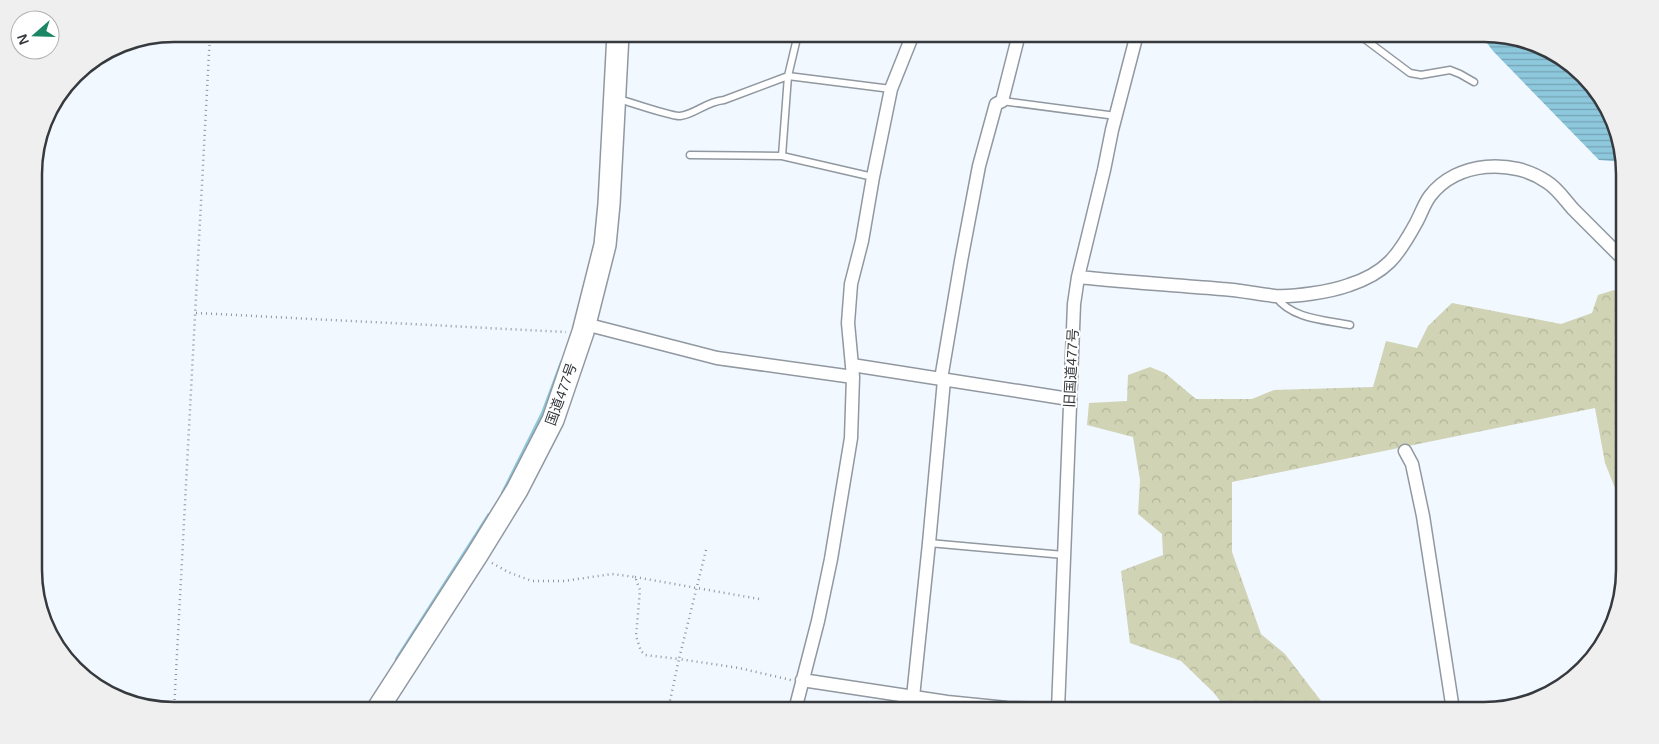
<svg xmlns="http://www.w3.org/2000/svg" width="1659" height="744" viewBox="0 0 1659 744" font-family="Helvetica,'Noto Sans JP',sans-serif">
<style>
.forest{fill:url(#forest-crowns)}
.water{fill:url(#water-rules)}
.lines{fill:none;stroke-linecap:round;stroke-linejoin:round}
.stream{stroke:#8ec8dd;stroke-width:4}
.service-casing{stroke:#9198a0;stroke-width:9}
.minor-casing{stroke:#9198a0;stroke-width:15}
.trunk-casing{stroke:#9198a0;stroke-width:24}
.path{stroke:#90959a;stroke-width:2.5;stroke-dasharray:1 4;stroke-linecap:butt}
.service{stroke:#fff;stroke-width:6}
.minor{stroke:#fff;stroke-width:12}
.trunk{stroke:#fff;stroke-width:21}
.labels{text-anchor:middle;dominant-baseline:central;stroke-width:4;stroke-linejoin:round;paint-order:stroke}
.street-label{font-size:14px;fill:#36393d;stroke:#fff}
.rim{fill:none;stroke:#36393d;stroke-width:2.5}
</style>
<defs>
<pattern id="forest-crowns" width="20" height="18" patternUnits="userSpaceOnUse" patternTransform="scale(1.25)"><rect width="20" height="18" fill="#d0d3b4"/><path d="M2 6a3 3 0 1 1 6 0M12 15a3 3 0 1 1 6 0" fill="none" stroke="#b3b69c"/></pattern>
<pattern id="water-rules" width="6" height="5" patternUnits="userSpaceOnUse" patternTransform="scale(1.25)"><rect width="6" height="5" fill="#8ec8dd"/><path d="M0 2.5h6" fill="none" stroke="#75a3b4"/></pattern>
</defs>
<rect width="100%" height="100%" fill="#f1f8ff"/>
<path class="forest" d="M1614,290L1624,301L1625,513L1605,463L1595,408L1232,482V552L1261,634L1285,654L1328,710H1227L1214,693L1181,661L1130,643L1121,571L1163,555L1162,534L1138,514L1140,480L1133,437L1087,425L1089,403L1127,401L1128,375L1150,367L1165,373L1196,399H1252L1274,390L1373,387L1386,341L1417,348L1428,326L1452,303L1561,324L1592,313L1598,295Z"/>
<path class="water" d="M1480,34L1538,44L1596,89L1624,156V162L1599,160L1493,51Z"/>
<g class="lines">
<path class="stream" d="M503,493L543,413L562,362
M397,659L489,515
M365,710L369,703"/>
<g class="service-casing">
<path id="service" d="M1358,34L1410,73L1421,75L1450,70L1460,74L1474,82
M619,99C629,102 673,117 680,116C696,114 705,102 724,100L788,76L891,89
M1002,101L1116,116
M690,155L782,156L873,177
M782,156L788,76L798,34
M1276,297C1292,319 1325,320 1350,325
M929,543L1064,555"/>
</g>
<g class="minor-casing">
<path id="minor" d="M1078,277C1126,282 1174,285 1222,289C1240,290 1257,294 1275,296C1294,297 1330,292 1349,285C1386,273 1398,256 1416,223C1421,214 1424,204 1430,196C1457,161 1513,158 1547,182C1557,188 1565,200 1573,209C1590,226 1607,243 1624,260
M585,324L717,358L853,377
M852,365L1069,399
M941,379L961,261L979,166L996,104L1002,101L1019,34
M1405,451L1412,464L1423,516L1453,710
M802,680L947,702L1007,708L1058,709
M913,697L929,543L944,380
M795,710L818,621L831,559L851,438L853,377L848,323L851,284L862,241L873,177L891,89L913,34
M904,710V698L910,696
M1058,710L1074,304L1078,277L1104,170L1112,130L1137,34"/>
</g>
<g class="trunk-casing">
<path id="trunk" d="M377,710L477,555L517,490L553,420L583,332L605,245L609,204L618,34"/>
</g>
<path class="path" d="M196,313L566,332
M706,550L679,659L739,668L791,680
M492,563L508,572L532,581H564L612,574L635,577L640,590L636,636L641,651L645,655L679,659L668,710
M635,577L759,599
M133,702L290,710
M174,710L210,34"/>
<use href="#service" class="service"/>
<use href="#minor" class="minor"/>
<use href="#trunk" class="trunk"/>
</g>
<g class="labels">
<g class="street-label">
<text transform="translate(1071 368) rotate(-87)">旧国道477号</text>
<text transform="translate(561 394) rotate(-70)">国道477号</text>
</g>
</g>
<path d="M0 0H1659V744H0ZM174 42H1484A132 132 0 0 1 1616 174V570A132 132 0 0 1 1484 702H174A132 132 0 0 1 42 570V174A132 132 0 0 1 174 42Z" fill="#efefef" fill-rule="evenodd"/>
<path class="rim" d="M174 42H1484A132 132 0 0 1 1616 174V570A132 132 0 0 1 1484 702H174A132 132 0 0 1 42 570V174A132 132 0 0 1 174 42Z"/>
<g transform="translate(35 35) rotate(250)"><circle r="24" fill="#ffffff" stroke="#afb0b1"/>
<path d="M0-4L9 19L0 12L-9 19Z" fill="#1a8663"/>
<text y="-8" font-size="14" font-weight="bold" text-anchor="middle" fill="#36393d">N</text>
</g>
</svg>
